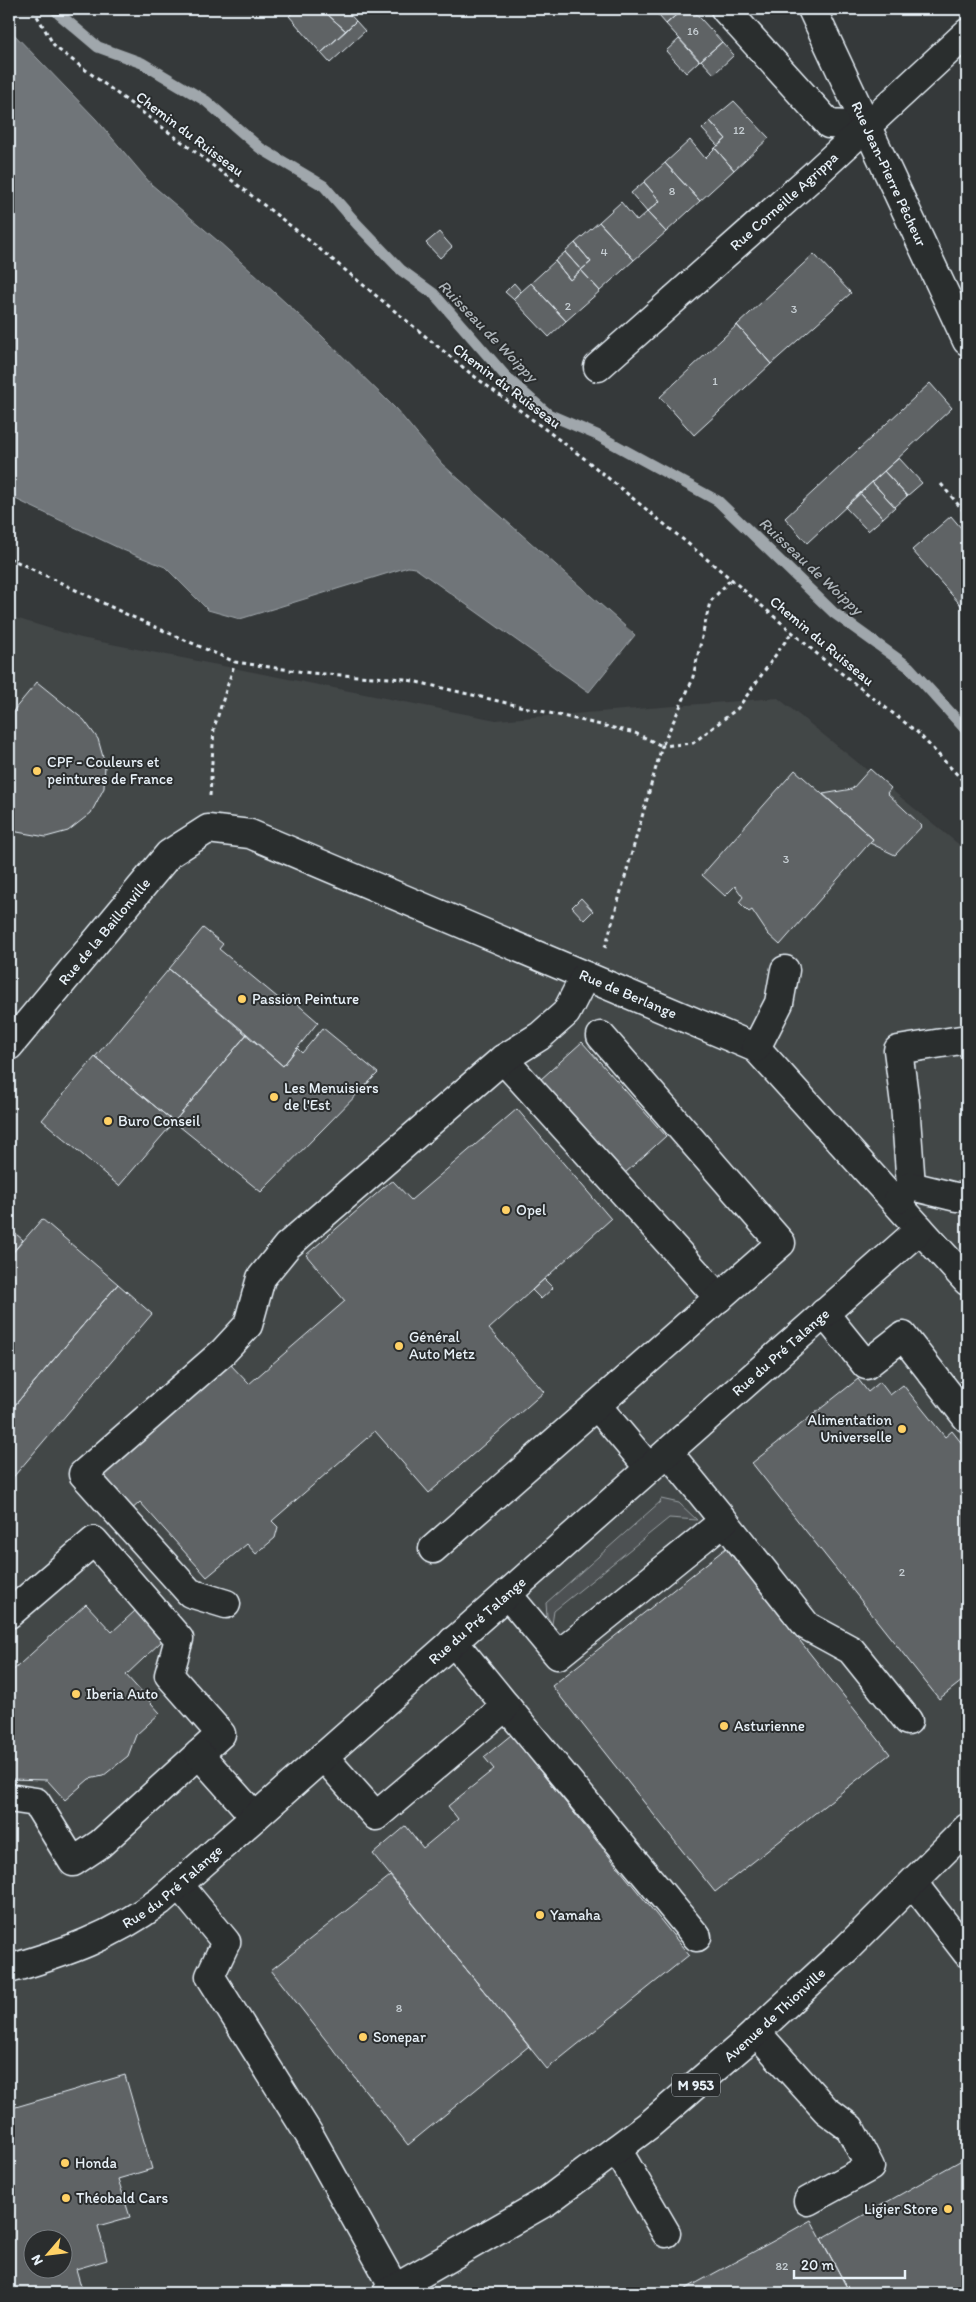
<svg xmlns="http://www.w3.org/2000/svg" width="976" height="2302" viewBox="0 0 976 2302" font-family="Itim,sans-serif">
<style>
.built{fill:#424647;fill-rule:evenodd}
.green{fill:#4d5152;stroke:#9aa1a5}
.water{fill:#707579;stroke:#a0a7ac}
.lines{fill:none;stroke-linecap:round;stroke-linejoin:round}
.stream{stroke:#a0a7ac;stroke-width:11}
.building{fill:#5f6365;stroke:#e8f1f8;fill-rule:evenodd}
.minor-casing{stroke:#e8f1f8;stroke-width:31}
.major-casing{stroke:#e8f1f8;stroke-width:31}
.path{stroke:#e8f1f8;stroke-width:3;stroke-dasharray:4 4;stroke-linecap:butt}
.minor{stroke:#2a2d2e;stroke-width:28}
.major{stroke:#2a2d2e;stroke-width:28}
.poi-dot{fill:#ffd166;stroke:#2a2d2e;stroke-width:2}
.labels{text-anchor:middle;dominant-baseline:central;stroke-width:4;stroke-linejoin:round;paint-order:stroke}
.number-label{font-size:12px;fill:#c6ced3}
.shield{fill:#2a2d2e;stroke:#afb6bb;stroke-width:1}
.shield-label{font-size:14px;font-weight:bold;fill:#e8f1f8}
.street-label{font-size:15px;fill:#e8f1f8;stroke:#2a2d2e}
.poi-label{font-size:15px;fill:#e8f1f8;stroke:#2a2d2e;text-anchor:start}
.water-label{font-size:16px;font-style:italic;fill:#acb3b8;stroke:#2a2d2e}
</style>
<rect width="100%" height="100%" fill="#35393a"/>
<filter id="ink" filterUnits="userSpaceOnUse"><feTurbulence type="fractalNoise" baseFrequency=".02" numOctaves="2"/><feDisplacementMap in="SourceGraphic" scale="10" xChannelSelector="R" yChannelSelector="G"/><feConvolveMatrix kernelMatrix="1 2 1 2 8 2 1 2 1" color-interpolation-filters="sRGB"/></filter>
<g filter="url(#ink)">
<path class="built" d="M9,616L81,638L496,720L778,698L967,851V2293H9ZM32,2240H62V2270H32Z"/>
<path class="green" d="M661,1499L679,1503L697,1520L669,1518L554,1611L552,1624L547,1616L546,1603L660,1502Z"/>
<path class="water" d="M9,29L96,119L151,184L218,241L321,335L396,409L442,464L635,635L589,692L415,568L408,567L240,619L208,610L165,567L123,550L9,496Z"/>
<g class="lines">
<path class="stream" d="M55,9L59,14L98,47L142,63L206,101L260,148L324,186L357,224L401,270L434,294L509,380L548,414L597,435L718,501L834,613L909,667L967,731"/>
</g>
<path class="building" d="M297,9H332L327,14L346,31L321,53L289,16Z
M332,9H345L356,21L346,31L327,14Z
M653,9H683L666,24Z
M683,9H692L722,42L700,61L666,24Z
M356,21L365,31L330,63L321,53Z
M679,39L699,61L686,73L666,51Z
M722,42L734,55L714,74L701,60Z
M734,101L769,138L734,170L715,148L726,139L710,121Z
M710,121L726,139L718,146L702,129Z
M690,140L705,158L715,148L734,170L700,201L665,163Z
M665,163L700,201L666,232L647,212L660,201L644,182Z
M644,182L660,201L647,212L631,193Z
M621,202L637,221L647,212L666,232L634,260L599,222Z
M599,222L634,260L600,291L581,270L591,262L575,243Z
M439,232L452,247L440,258L426,243Z
M575,243L591,262L581,270L565,252Z
M565,252L581,270L570,280L555,261Z
M814,254L851,293L771,364L737,325Z
M555,261L570,280L581,270L600,291L566,321L531,283Z
M514,283L521,291L513,299L505,292Z
M531,283L566,321L549,337L513,299Z
M737,325L771,364L694,435L660,397Z
M930,383L952,408L807,543L785,518Z
M899,458L922,483L907,496L884,471Z
M884,471L907,496L895,507L872,482Z
M872,482L895,507L883,518L860,493Z
M860,493L883,518L868,531L845,507Z
M951,516L967,535V612L912,550Z
M37,682L84,720L98,739L105,764L104,788L91,813L68,831L46,837L17,832L9,828V716Z
M870,769L891,788L887,793L922,826L895,855L870,843L873,839L823,794L852,789Z
M795,770L873,839L780,945L768,934L752,910L749,912L739,902L743,897L735,886L725,896L702,875Z
M581,898L593,911L584,920L572,907Z
M203,928L223,944L219,949L283,1002L288,996L318,1022L283,1066L169,969Z
M169,969L247,1034L174,1122L95,1057Z
M323,1028L378,1073L261,1192L174,1122L247,1034L283,1066L297,1048L302,1053Z
M582,1042L666,1136L624,1174L540,1080Z
M95,1057L174,1122L119,1186L42,1120Z
M517,1109L611,1219L489,1329L544,1392L429,1493L375,1431L272,1521L278,1527L275,1538L256,1554L247,1544L207,1577L140,1502L128,1513L97,1477L228,1362L249,1384L345,1301L306,1255L390,1182L393,1181L411,1200Z
M42,1219L118,1284L9,1412V1257Z
M9,1228L23,1240L9,1257Z
M544,1279L553,1288L541,1299L532,1290Z
M118,1284L152,1314L9,1482V1412Z
M858,1379L868,1392L880,1382L890,1395L903,1385L945,1437L952,1431L967,1450V1459L963,1461L967,1466V1677L939,1699L752,1463Z
M726,1548L890,1754L715,1892L552,1686Z
M86,1604L112,1632L136,1610L163,1640L126,1675L160,1713L136,1735L128,1756L103,1776L89,1779L65,1800L47,1780L9,1779V1674Z
M511,1735L689,1955L547,2069L373,1854L406,1826L423,1848L458,1819L448,1806L494,1769L484,1757Z
M390,1876L529,2046L408,2145L271,1970Z
M125,2075L152,2169L118,2179L130,2217L98,2226L107,2260L76,2269L83,2293H9V2109ZM32,2240H62V2270H32Z
M967,2157V2293H850L821,2239Z
M811,2220L850,2293H678L777,2239Z"/>
<g class="lines">
<g class="minor-casing">
<g id="minor">
<path d="M725,9L829,124L866,126"/>
<path id="s1" d="M812,9L967,341"/>
<path id="s2" d="M598,367L814,175L967,33"/>
<path id="s3" d="M9,1046L169,854L208,829L250,834L756,1048L967,1281"/>
<path d="M756,1048L779,1003L785,970"/>
<path d="M503,1059L719,1298"/>
<path d="M911,1186L905,1104L898,1050L967,1039"/>
<path d="M898,1199L911,1186L956,1197H967"/>
<path d="M824,1313L866,1365L903,1336L967,1418"/>
<path d="M597,1406L649,1468"/>
<path d="M724,1521L807,1626L851,1650L908,1721"/>
<path d="M433,1549L781,1243L601,1036"/>
<path d="M507,1594L558,1655L724,1521L668,1452"/>
<path d="M226,1604L190,1593L83,1474L223,1352L248,1325L261,1278L287,1246L503,1059L540,1036L566,1013L585,976"/>
<path d="M9,1614L94,1541L179,1639L169,1675L221,1734L100,1844L73,1862L36,1802L9,1798"/>
<path d="M506,1706L697,1937"/>
<path d="M199,1754L255,1817"/>
<path d="M323,1756L376,1816L506,1706L453,1641"/>
<path d="M913,1883L967,1953"/>
<path d="M179,1885L226,1942L210,1976L310,2136L395,2289"/>
<path id="s4" d="M9,1969C67,1952 111,1937 160,1901L920,1229"/>
<path d="M756,2032L826,2110L850,2128L870,2167L808,2201"/>
<path d="M617,2149L666,2233"/>
</g>
</g>
<g class="major-casing">
<g id="major">
<path id="s5" d="M387,2293L547,2201L649,2125L741,2046L845,1950L967,1828"/>
</g>
</g>
<path class="path" d="M33,9L55,47L194,151L305,237L470,373L585,459L731,579L823,659L917,732L967,785
M941,484L967,515
M9,558L128,615L235,662L311,673L404,679L635,733L662,746L692,681L710,602L731,579
M210,796L214,728L235,662
M605,948L662,746L693,743L738,708L792,632"/>
<use href="#minor" class="minor"/>
<use href="#major" class="major"/>
</g>
</g>
<g class="poi-dot">
<circle cx="37" cy="771" r="5"/>
<circle cx="242" cy="999" r="5"/>
<circle cx="274" cy="1097" r="5"/>
<circle cx="108" cy="1121" r="5"/>
<circle cx="506" cy="1210" r="5"/>
<circle cx="399" cy="1346" r="5"/>
<circle cx="902" cy="1429" r="5"/>
<circle cx="76" cy="1694" r="5"/>
<circle cx="724" cy="1726" r="5"/>
<circle cx="540" cy="1915" r="5"/>
<circle cx="363" cy="2037" r="5"/>
<circle cx="65" cy="2163" r="5"/>
<circle cx="66" cy="2198" r="5"/>
<circle cx="948" cy="2209" r="5"/>
</g>
<g class="labels">
<g class="number-label">
<text x="693" y="31">16</text>
<text x="739" y="130">12</text>
<text x="672" y="191">8</text>
<text x="604" y="252">4</text>
<text x="568" y="306">2</text>
<text x="794" y="309">3</text>
<text x="715" y="381">1</text>
<text x="786" y="859">3</text>
<text x="902" y="1572">2</text>
<text x="399" y="2008">8</text>
<text x="782" y="2266">82</text>
</g>
<rect class="shield" x="672" y="2073.5" width="48" height="23" rx="4"/>
<g class="shield-label">
<text x="696" y="2085">M 953</text>
</g>
<g class="street-label">
<text transform="translate(190 134) rotate(37)">Chemin du Ruisseau</text>
<text stroke="none"><textPath href="#s1" startOffset="182">Rue Jean-Pierre Pêcheur</textPath></text>
<text stroke="none"><textPath href="#s2" startOffset="249">Rue Corneille Agrippa</textPath></text>
<text transform="translate(507 386) rotate(37)">Chemin du Ruisseau</text>
<text transform="translate(822 641) rotate(40)">Chemin du Ruisseau</text>
<text stroke="none"><textPath href="#s3" startOffset="149">Rue de la Baillonville</textPath></text>
<text stroke="none"><textPath href="#s3" startOffset="749">Rue de Berlange</textPath></text>
<text stroke="none"><textPath href="#s4" startOffset="995">Rue du Pré Talange</textPath></text>
<text stroke="none"><textPath href="#s4" startOffset="590">Rue du Pré Talange</textPath></text>
<text stroke="none"><textPath href="#s4" startOffset="185">Rue du Pré Talange</textPath></text>
<text stroke="none"><textPath href="#s5" startOffset="479">Avenue de Thionville</textPath></text>
</g>
<g class="poi-label">
<text x="47" y="762">CPF - Couleurs et<tspan x="47" dy="17">peintures de France</tspan></text>
<text x="252" y="999">Passion Peinture</text>
<text x="284" y="1088">Les Menuisiers<tspan x="284" dy="17">de l'Est</tspan></text>
<text x="118" y="1121">Buro Conseil</text>
<text x="516" y="1210">Opel</text>
<text x="409" y="1337">Général<tspan x="409" dy="17">Auto Metz</tspan></text>
<text x="892" y="1420" text-anchor="end">Alimentation<tspan x="892" dy="17">Universelle</tspan></text>
<text x="86" y="1694">Iberia Auto</text>
<text x="734" y="1726">Asturienne</text>
<text x="550" y="1915">Yamaha</text>
<text x="373" y="2037">Sonepar</text>
<text x="75" y="2163">Honda</text>
<text x="76" y="2198">Théobald Cars</text>
<text x="938" y="2209" text-anchor="end">Ligier Store</text>
</g>
<g class="water-label">
<text transform="translate(488 331) rotate(46)">Ruisseau de Woippy</text>
<text transform="translate(811 566) rotate(43)">Ruisseau de Woippy</text>
</g>
</g>
<rect width="976" height="2302" fill="none" stroke="#2a2d2e" stroke-width="30"/>
<rect x="15" y="15" width="946" height="2272" fill="none" stroke="#e8f1f8" stroke-width="2" filter="url(#ink)"/>
<g transform="translate(48 2254) rotate(242)"><circle r="24" fill="#2a2d2e" stroke="#767b7f"/>
<path d="M0-4L9 19L0 12L-9 19Z" fill="#ffd166"/>
<text y="-8" font-size="14" font-weight="bold" text-anchor="middle" fill="#e8f1f8">N</text>
</g>
<path d="M794 2270v8h111v-8" fill="none" stroke="#e8f1f8" stroke-width="2.5"/>
<text x="801" y="2270" font-size="15" fill="#e8f1f8" stroke="#2a2d2e" stroke-width="4" paint-order="stroke">20 m</text>
</svg>
